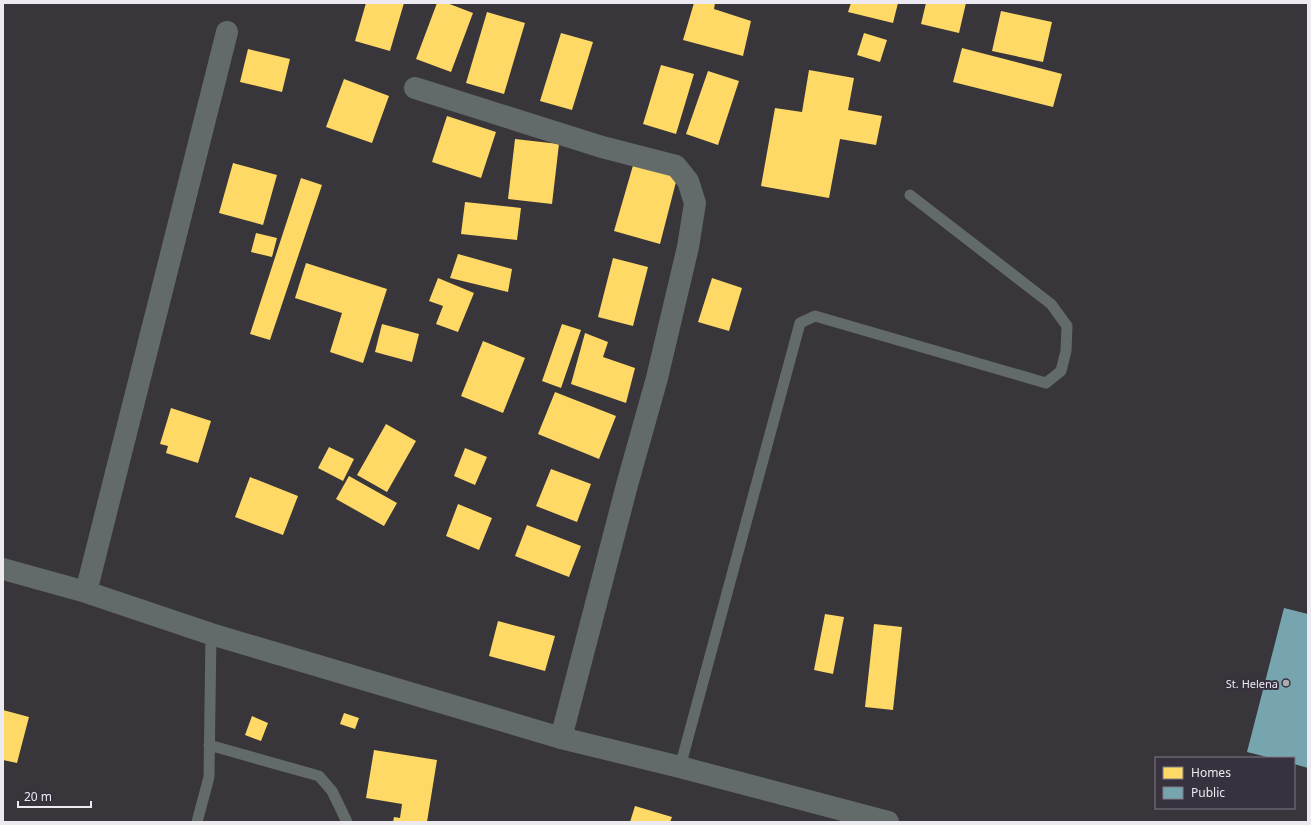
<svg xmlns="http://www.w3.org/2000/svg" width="1311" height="825" viewBox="0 0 1311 825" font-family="'Noto Sans',sans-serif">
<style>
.homes{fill:#ffd966}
.public{fill:#76a5af}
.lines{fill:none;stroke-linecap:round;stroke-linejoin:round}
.lane{stroke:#626b69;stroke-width:11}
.street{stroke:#626b69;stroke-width:22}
.poi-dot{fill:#aeaab1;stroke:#37323e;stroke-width:1.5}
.labels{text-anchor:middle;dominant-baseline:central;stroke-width:4;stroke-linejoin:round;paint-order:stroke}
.poi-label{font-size:11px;fill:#ede9f1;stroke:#37323e;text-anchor:end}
</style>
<rect width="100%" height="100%" fill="#38353b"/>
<path class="homes" d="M366,3H404L390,51L355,41Z
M437,3H447L473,13L451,72L416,59Z
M694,3H715L714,9L751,21L743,56L683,40Z
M851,3H898L893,23L848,12Z
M926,3H966L959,33L921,24Z
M1001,11L1052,22L1043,62L992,51Z
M487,12L525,23L504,94L466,83Z
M561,33L593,42L572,110L540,101Z
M864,33L887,40L880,62L857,55Z
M962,48L1062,74L1053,107L953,82Z
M248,49L290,59L282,92L240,82Z
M661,65L694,74L676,134L643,124Z
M809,70L854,78L848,110L882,116L876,145L840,139L829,198L761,186L775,108L802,112Z
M708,71L739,81L718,145L686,134Z
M344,79L389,96L372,143L326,127Z
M447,116L496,132L481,178L432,162Z
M515,139L559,144L552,204L508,199Z
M634,162L678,174L660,244L614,231Z
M233,163L277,175L263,225L219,213Z
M301,178L322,185L270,340L250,334Z
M465,202L521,208L517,240L461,234Z
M256,233L277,238L272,257L251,252Z
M458,254L512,269L508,292L450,278Z
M613,258L648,267L633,326L598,317Z
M306,263L387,289L363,363L330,352L342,313L295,298Z
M438,278L474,293L458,332L436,324L443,306L429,301Z
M712,278L742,288L729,331L698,322Z
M382,324L419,334L412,362L375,352Z
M562,324L581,330L561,388L542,381Z
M585,333L608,342L603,357L635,368L626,403L571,384Z
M483,341L525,358L503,413L461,396Z
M555,392L616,416L599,459L538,434Z
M171,408L211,421L198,463L166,453L168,446L160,444Z
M386,424L416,441L387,492L357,475Z
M329,447L354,459L343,481L318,468Z
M465,448L487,457L475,485L454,476Z
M551,469L591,484L577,522L536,506Z
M349,476L397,503L384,526L336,499Z
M250,477L298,496L283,535L235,517Z
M458,504L492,518L479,550L446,536Z
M527,525L581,546L569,577L515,556Z
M825,614L844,617L833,674L814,670Z
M498,621L555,636L545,671L489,656Z
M874,624L902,627L893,710L865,707Z
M3,710L29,717L17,763L3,760Z
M344,713L359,718L355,729L340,724Z
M252,716L268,723L261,741L245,735Z
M374,750L437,760L427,822H393L394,817L400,818L402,804L366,798Z
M635,806L672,817L670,822H630Z"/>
<path class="public" d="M1284,608L1308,614V768L1294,764V758H1271L1247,752Z"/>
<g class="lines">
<path class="lane" d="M209,745L319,776L332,791L347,822
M680,767L800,323L815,316L1046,383L1061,371L1066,351L1067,326L1051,304L910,195
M197,822L209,777L211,634"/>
<path class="street" d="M415,88L602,147L676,166L688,181L695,203L688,247L657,378L627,485L561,738
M3,569L86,592L211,634L561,738L680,767L888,822
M86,592L227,32"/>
</g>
<circle class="poi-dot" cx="1286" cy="683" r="4"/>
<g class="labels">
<g class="poi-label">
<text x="1278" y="683">St. Helena</text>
</g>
</g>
<rect width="1311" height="825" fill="none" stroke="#ede9f1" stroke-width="8"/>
<rect x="1155" y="757" width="140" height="52" fill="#37323e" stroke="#807b86"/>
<rect x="1163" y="767" width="20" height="12" fill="#ffd966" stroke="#807b86"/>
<text x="1191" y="777" font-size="12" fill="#ede9f1">Homes</text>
<rect x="1163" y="787" width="20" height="12" fill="#76a5af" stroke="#807b86"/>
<text x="1191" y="797" font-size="12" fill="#ede9f1">Public</text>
<path d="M18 801v6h73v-6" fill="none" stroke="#ede9f1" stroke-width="2"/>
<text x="24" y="801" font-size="12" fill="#ede9f1" stroke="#37323e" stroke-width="3" paint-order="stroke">20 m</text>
</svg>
